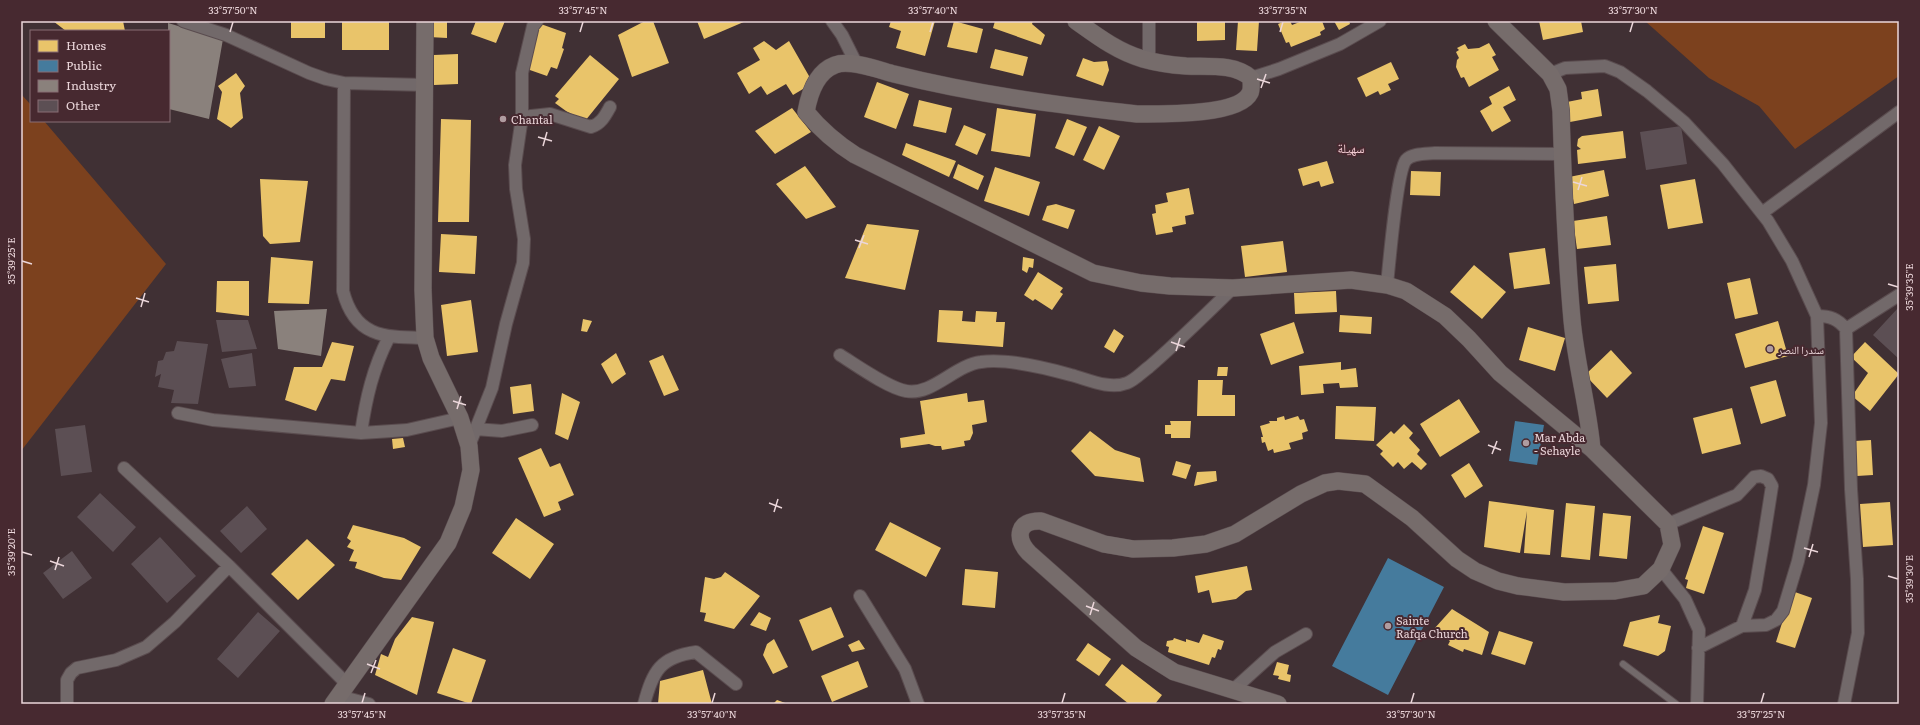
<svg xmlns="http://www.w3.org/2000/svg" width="1920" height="725" viewBox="0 0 1920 725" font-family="Literata,'Noto Naskh Arabic',serif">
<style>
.forest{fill:#7c411e}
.homes{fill:#e9c46a}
.public{fill:#457b9d}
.industry{fill:#8a817c}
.building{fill:#5c4f54}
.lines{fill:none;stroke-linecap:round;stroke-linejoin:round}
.lane-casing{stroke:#5a4c4f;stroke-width:8}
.street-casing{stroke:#5a4c4f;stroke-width:14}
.secondary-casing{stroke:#5a4c4f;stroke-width:18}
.lane{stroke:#72696a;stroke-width:6}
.street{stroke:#72696a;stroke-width:12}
.secondary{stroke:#766c6b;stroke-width:17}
.ticks{fill:none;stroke:#ebd6da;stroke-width:1.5}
.poi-dot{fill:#af9ca0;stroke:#472930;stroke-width:1.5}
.labels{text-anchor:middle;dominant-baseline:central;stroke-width:4;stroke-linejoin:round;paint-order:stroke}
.poi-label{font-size:11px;fill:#ebd6da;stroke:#472930;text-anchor:start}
.quarter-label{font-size:13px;fill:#f2cbd2;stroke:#472930}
.neatline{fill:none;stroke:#ebd6da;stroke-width:1.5}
.ticks-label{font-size:10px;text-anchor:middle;fill:#ebd6da}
</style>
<rect width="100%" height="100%" fill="#403034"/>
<path class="forest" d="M1645,21H1899V76L1795,149L1759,106L1709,78Z
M21,94L31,105V121H44L166,264L21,451Z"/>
<path class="homes" d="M53,21H123L125,31H66Z
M291,21H325V38H291Z
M342,21H389V50H342Z
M429,21H447V38L429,37Z
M476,21H505L496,43L471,34Z
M645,21H653L669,63L632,77L618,35Z
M697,21H746L704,39Z
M891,21H935L925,56L896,48L901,31L889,27Z
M954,21L983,29L977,53L947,47Z
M995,21H1033L1032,24L1045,35L1041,45L993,28Z
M1197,21H1225V40L1197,41Z
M1238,21H1259L1257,51L1236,50Z
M1285,21H1290L1292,25L1302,21H1322L1325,29L1320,32L1321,35L1291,47L1289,42L1286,43L1278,24Z
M1334,21H1349L1350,24L1339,30Z
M1539,21H1581L1583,32L1543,40Z
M538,23L566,33L562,48L564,49L557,69L551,67L547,76L527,69Z
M764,41L776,50L789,41L813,83L793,95L786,84L767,95L761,86L749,94L737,73L760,60L753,48Z
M1489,43L1496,55L1492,57L1499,70L1469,87L1464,77L1461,78L1456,67L1457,60L1459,58L1456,52L1459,50L1457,48L1465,44L1468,49L1479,48Z
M995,49L1028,57L1023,76L990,68Z
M458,54V84L434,85V55Z
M590,55L619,79L585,121L566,111L555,103L559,99L555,96Z
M1083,58L1094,62L1107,61L1109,70L1103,86L1076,76Z
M1391,62L1399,79L1388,84L1391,90L1380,95L1378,91L1366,97L1357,78Z
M236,73L245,86L240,93L243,118L231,128L217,119L222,92L218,86Z
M877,82L909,94L896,129L864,117Z
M1509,86L1516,100L1503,107L1511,121L1492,132L1480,111L1492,104L1489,97Z
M1598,89L1602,116L1570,122L1567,102L1582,99L1581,92Z
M919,100L952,108L946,133L913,126Z
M792,108L811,132L775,154L755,131Z
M997,108L1036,114L1030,157L991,151Z
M441,119L471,120L469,222H438Z
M1067,119L1087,127L1074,156L1055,148Z
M964,125L986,134L977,155L955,145Z
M1099,126L1120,136L1104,170L1083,160Z
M1623,131L1626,158L1578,164L1577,150L1581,149L1577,146L1578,139L1582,136Z
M906,143L956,161L949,177L902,155Z
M1327,161L1334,183L1321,187L1319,181L1303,186L1298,169Z
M958,164L984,176L978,190L953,178Z
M805,166L836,207L806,219L776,184Z
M995,167L1040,182L1029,216L984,201Z
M1604,170L1609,196L1574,204L1569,177Z
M1411,171L1441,172L1440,196L1410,195Z
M260,179L308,181L300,242L270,244L263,236Z
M1695,179L1703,223L1668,229L1660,185Z
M1189,188L1194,214L1185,216L1186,224L1172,227L1173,232L1156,235L1152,214L1156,213L1155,205L1168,202L1166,193Z
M1056,204L1075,210L1068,229L1042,220L1047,206Z
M1607,216L1611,245L1577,249L1573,221Z
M867,224L919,230L905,290L845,278Z
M441,234L477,236L475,274L439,272Z
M1283,241L1287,272L1245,277L1241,246Z
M1545,248L1550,284L1514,289L1509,253Z
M271,257L313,261L309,304L268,303Z
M1023,257L1034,259L1033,268L1029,267L1027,273L1022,270Z
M1616,264L1619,301L1588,304L1584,267Z
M1474,265L1506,292L1482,319L1450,292Z
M1038,272L1063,288L1060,292L1063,294L1052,310L1035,299L1033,301L1024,295Z
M1750,278L1758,314L1735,319L1727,283Z
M217,281H249V316L216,312Z
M1336,291L1337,312L1295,314L1294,293Z
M471,300L478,352L447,356L441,305Z
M939,310L963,311L962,321L975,322L976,311L997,312L996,322H1005L1003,347L937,342Z
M1340,315L1372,317L1371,334L1339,332Z
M583,319L592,321L587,332L581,331Z
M1778,321L1788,356L1745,368L1735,334Z
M1294,322L1304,353L1271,365L1260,334Z
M1528,327L1565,338L1555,371L1519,360Z
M1114,329L1124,336L1114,353L1104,347Z
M332,342L354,346L345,381L331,379L316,411L285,400L294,367H322Z
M1865,342L1899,374L1870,411L1852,396L1868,373L1851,357Z
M1611,350L1632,373L1607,398L1585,375Z
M616,353L626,374L612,384L601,364Z
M663,355L679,390L664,396L649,361Z
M1341,362V370L1356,368L1358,387L1340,388L1339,383L1323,384L1324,393L1301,395L1299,366Z
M1218,367H1228L1227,376H1217Z
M1198,380H1223L1222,395H1235V416H1197Z
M1776,380L1786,416L1761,424L1750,387Z
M531,384L534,411L513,414L510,387Z
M562,393L580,402L568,440L555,434Z
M967,393L968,402L984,400L987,422L972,425L973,433L970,440L964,441L965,446L942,450L941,446H935L929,444L901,448L900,438L925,434L920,401Z
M1459,399L1480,432L1440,457L1420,424Z
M1336,406L1376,407L1374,441L1335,439Z
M1732,408L1741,444L1702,454L1693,418Z
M1284,416L1285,420L1298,416L1300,420L1304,419L1308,431L1302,433L1303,439L1289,443L1291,449L1274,453L1273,449L1268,451L1265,442L1262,443L1261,437H1263L1260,426L1270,423L1269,421H1277V418Z
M1170,421H1191L1190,438H1171V434H1165V425H1171Z
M1404,424L1413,433L1409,438L1420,450L1417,454L1427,464L1421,470L1412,462L1404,469L1398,462L1393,467L1380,454L1383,451L1376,445L1391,431L1394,434Z
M1090,431L1115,450L1140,458L1144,482L1095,476L1071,451Z
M403,438L405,447L393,449L392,439Z
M1871,440L1873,475L1857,476L1855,441Z
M541,448L550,467L560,463L574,495L558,502L561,510L544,517L518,458Z
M1176,461L1191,465L1186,479L1172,475Z
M1469,463L1483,486L1465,498L1451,475Z
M1216,471L1217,481L1194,486L1197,472Z
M1489,501L1554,510L1550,555L1524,553L1527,511L1520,553L1484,547Z
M1890,502L1893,545L1863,547L1860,504Z
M1566,503L1595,506L1590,560L1561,557Z
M1603,513L1631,516L1627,559L1599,556Z
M516,518L554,544L530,579L492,553Z
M890,522L941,548L926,577L875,550Z
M353,525L404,538L421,547L401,580L384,578L355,568L357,562L349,561L354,550L347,547L351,541L347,538Z
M1703,526L1724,533L1704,594L1686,588L1688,580L1685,579Z
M307,539L335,565L298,600L271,574Z
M1247,566L1252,590L1246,591L1236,599L1212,603L1209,590L1198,593L1195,576Z
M965,569L998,572L995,608L962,605Z
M725,572L760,596L734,629L704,621L706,613L700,612L705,577L714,579L721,577Z
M1792,591L1812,598L1795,648L1776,642Z
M831,607L844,637L812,651L799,620Z
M1452,609L1489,632L1482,655L1464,649L1463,652L1448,645L1450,641L1434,629Z
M759,612L771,618L766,631L750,625Z
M1660,615L1658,623L1671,626L1665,651L1658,656L1623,646L1630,622Z
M412,617L434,622L417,695L375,675L381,654L388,657L395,639Z
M1499,631L1533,642L1525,665L1491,654Z
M1203,634L1224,641L1221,650L1218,649L1215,658L1212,657L1209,665L1168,652L1169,647L1166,646L1167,641L1173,640L1174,638L1186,642V639L1199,643Z
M774,639L788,667L773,674L763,655L767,644Z
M859,640L865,649L852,652L848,645Z
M1088,643L1111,659L1099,676L1076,660Z
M453,648L486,660L471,704L437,693Z
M858,661L868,687L832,702L821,676Z
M1277,662L1289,665L1287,674L1291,675L1290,682L1278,679L1279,676L1273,675Z
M1122,664L1162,695L1155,704H1129L1105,685Z
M703,670L712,704H658L660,681Z
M777,700L788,704H773Z"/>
<path class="public" d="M1515,421L1544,425L1537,465L1509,461Z
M1388,558L1444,587L1388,695L1332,666Z"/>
<path class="industry" d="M168,23L223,39L209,119L169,109Z
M327,309L321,356L278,349L274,311Z"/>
<path class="building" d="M1681,126L1687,164L1646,170L1640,132Z
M1898,308L1899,309V359L1873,335Z
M216,320H248L257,349L222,352Z
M177,341L208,344L198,404L171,403L174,390L158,387L161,374L155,377L158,361L163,360L166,352L174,351Z
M252,353L256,386L229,388L221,359Z
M85,425L92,472L61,476L55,429Z
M100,493L136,527L113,552L77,517Z
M247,506L267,529L241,553L220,531Z
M160,537L196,576L167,603L131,564Z
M72,551L92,578L63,599L43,573Z
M258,612L280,631L238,678L217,659Z"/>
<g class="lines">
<g class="lane-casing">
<path id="lane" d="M1623,664L1676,704"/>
</g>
<g class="street-casing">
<path id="street" d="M183,21L226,35L309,73L326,79L344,83L426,85
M832,21L842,35L857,65
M1149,60V21
M1550,74L1565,68L1605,66L1620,72L1647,91L1684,122L1723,164L1768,221L1792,261L1817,316
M1251,78L1279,69L1340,44L1380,21
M344,83L343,291C355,338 385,337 425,338
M522,117L550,114L591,127C601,124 605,116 610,107
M1762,213L1899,112
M1387,285C1389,265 1397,171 1406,160C1412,153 1427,154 1435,153L1562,154
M1846,329L1899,295
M840,355C856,365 888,388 906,391C932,396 955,365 981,362C1007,358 1046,368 1071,375C1087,379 1109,390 1127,383C1135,380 1142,372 1149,367C1178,342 1205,315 1233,288
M178,413L213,420L361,433L407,430L460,418
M475,429L502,431L532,425
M361,433C366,398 373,368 389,337
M469,446L492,388L506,324L523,263L524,239L516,189L515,165L522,117V73L533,26L537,21
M124,468L229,566L348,685
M1668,524L1737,495L1754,477L1761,476L1768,479L1772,486L1764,537L1755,590L1742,626L1766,625L1776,620L1783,611L1798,561L1814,485L1821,423L1817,316C1830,316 1838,319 1846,329L1851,489L1857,579L1858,633L1844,704
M1661,569L1685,599L1699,630L1697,704
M860,596L905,669L918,704
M1698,648L1742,626
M1234,689L1275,652L1306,634
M339,696L369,704
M67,704V680L71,673L77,668L116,660L146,647L175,622L229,566
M644,704C653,671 660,657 696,652L736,684"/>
</g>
<g class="secondary-casing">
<path id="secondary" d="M1076,21C1097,36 1118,52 1143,59C1157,63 1172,65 1186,66C1207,67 1234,63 1251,78C1251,82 1252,89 1250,93C1239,116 1160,114 1137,114C1056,105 974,94 894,74C879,70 850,59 835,65C816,72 809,95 806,112C821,130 836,143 855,155L1093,273L1141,283L1170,286L1233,288L1351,280L1387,285L1406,291L1445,316L1469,339L1500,373L1592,449L1668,524L1672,545L1661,569L1643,586L1615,591L1564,592L1518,586L1498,581L1475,571L1457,559L1412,518L1365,484L1338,481L1325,483L1301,494L1235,534L1206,544L1173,548L1133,549L1104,544L1041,521C1017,520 1015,538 1029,553L1136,648L1174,672L1278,704
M1496,21L1550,74L1558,89L1561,111C1563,181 1566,251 1572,320C1576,364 1588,406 1592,449
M333,704L448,543L463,507L471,470L469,446L460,418L431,358L425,338L423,290L425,21"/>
</g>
<use href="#lane" class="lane"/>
<use href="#street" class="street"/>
<use href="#secondary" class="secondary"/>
</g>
<path class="ticks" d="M230,32L233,22M580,32L583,22M930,32L933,22M1280,32L1283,22M1630,32L1633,22M1257,79L1270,83M1261,88L1266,74M538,137L552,141M543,146L547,132M1573,182L1587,186M1578,190L1582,177M855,240L868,244M859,248L864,235M22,261L32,264M1888,284L1898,287M136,298L149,302M141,307L145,293M1171,342L1185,347M1176,351L1180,338M453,401L466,405M457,409L461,396M1488,445L1501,450M1492,454L1497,441M769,503L782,508M774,512L778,499M1804,548L1818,552M22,552L32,555M1809,557L1813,544M50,561L64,566M55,570L59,557M1888,576L1898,579M1086,606L1099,611M1090,615L1094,602M367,664L380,669M371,673L376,660M362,703L365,693M712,703L715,693M1062,703L1065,693M1411,703L1414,693M1761,703L1764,693"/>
<g class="poi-dot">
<circle cx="503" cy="119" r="4"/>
<circle cx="1770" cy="349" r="4"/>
<circle cx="1526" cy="443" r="4"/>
<circle cx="1388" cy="626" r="4"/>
</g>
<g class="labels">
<g class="poi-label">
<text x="511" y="119">Chantal</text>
<text x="1778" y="349">سندرا النصر</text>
<text x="1534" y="437">Mar Abda<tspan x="1534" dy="13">- Sehayle</tspan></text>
<text x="1396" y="620">Sainte<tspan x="1396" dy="13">Rafqa Church</tspan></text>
</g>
<g class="quarter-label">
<text x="1351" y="147">سهيلة</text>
</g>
</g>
<rect width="1920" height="725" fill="none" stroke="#472930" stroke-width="44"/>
<rect x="30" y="30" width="140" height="92" fill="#472930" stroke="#896e74"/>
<rect x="38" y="40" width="20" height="12" fill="#e9c46a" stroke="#896e74"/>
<text x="66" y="50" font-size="12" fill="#ebd6da">Homes</text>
<rect x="38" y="60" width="20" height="12" fill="#457b9d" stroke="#896e74"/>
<text x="66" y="70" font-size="12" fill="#ebd6da">Public</text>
<rect x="38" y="80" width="20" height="12" fill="#8a817c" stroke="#896e74"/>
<text x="66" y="90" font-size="12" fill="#ebd6da">Industry</text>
<rect x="38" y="100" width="20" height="12" fill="#5c4f54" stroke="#896e74"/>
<text x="66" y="110" font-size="12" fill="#ebd6da">Other</text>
<rect x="22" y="22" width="1876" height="681" class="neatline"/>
<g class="ticks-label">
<text x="233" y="14">33°57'50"N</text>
<text x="583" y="14">33°57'45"N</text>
<text x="933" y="14">33°57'40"N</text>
<text x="1283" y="14">33°57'35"N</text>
<text x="1633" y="14">33°57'30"N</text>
<text transform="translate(11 261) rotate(-90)" y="4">35°39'25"E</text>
<text transform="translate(1909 287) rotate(-90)" y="4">35°39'35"E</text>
<text transform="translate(11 552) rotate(-90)" y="4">35°39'20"E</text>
<text transform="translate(1909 579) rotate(-90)" y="4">35°39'30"E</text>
<text x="362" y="718">33°57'45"N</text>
<text x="712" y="718">33°57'40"N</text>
<text x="1062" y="718">33°57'35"N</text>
<text x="1411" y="718">33°57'30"N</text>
<text x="1761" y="718">33°57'25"N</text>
</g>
</svg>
